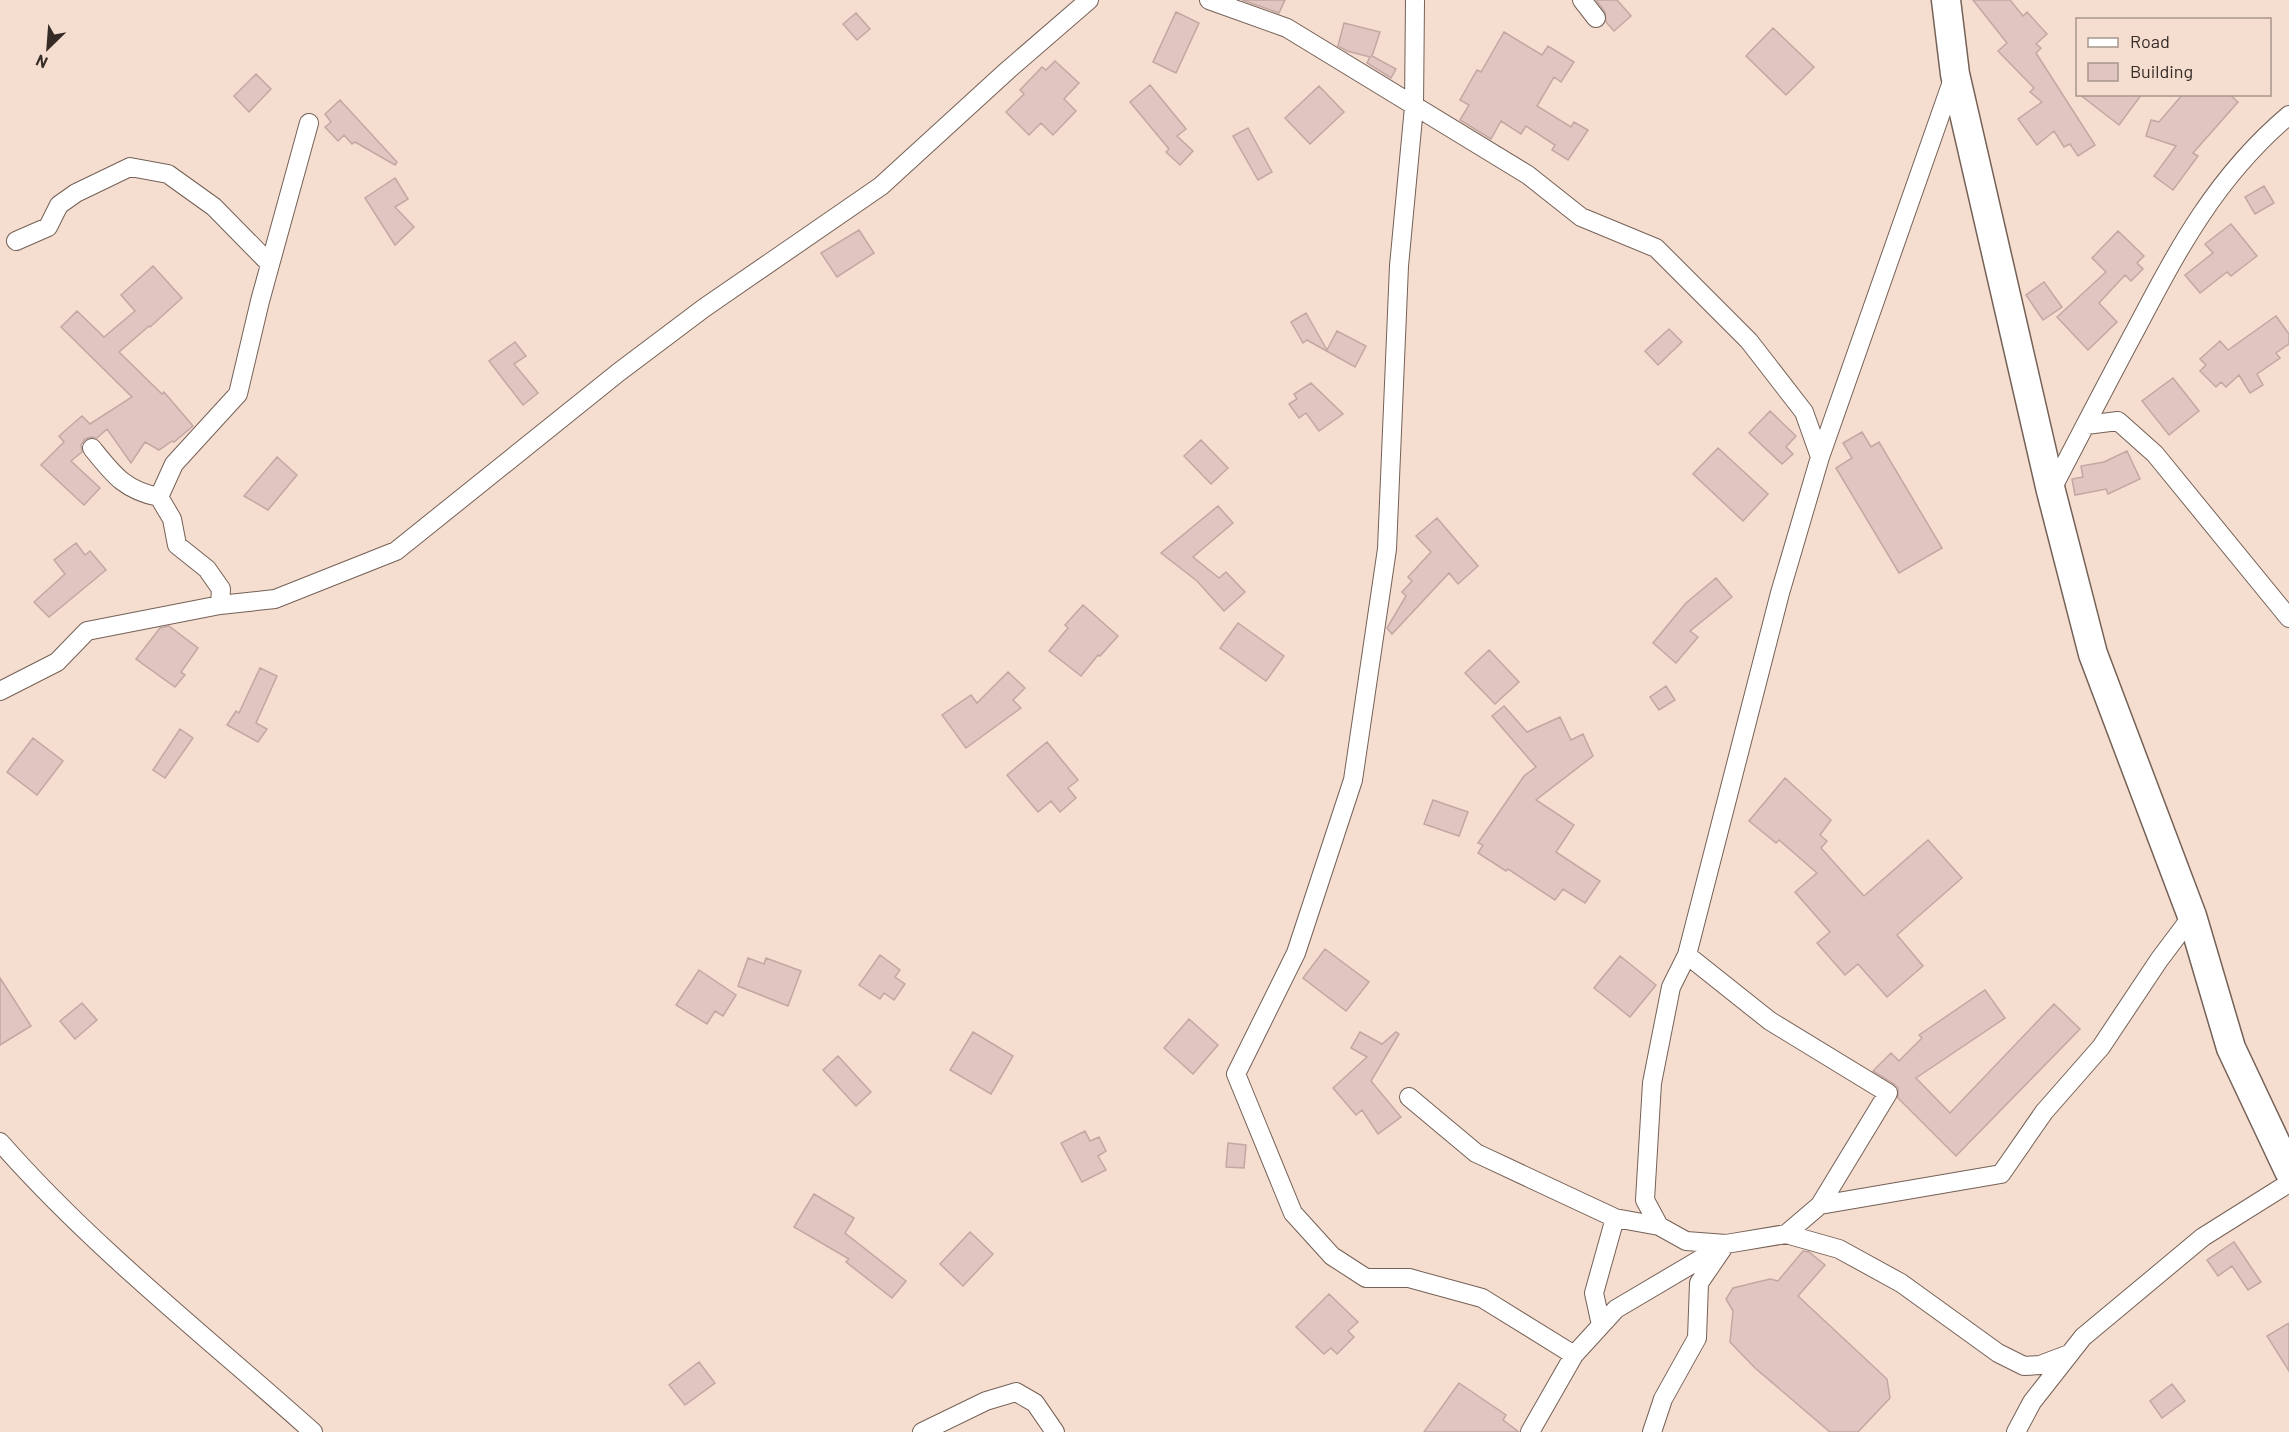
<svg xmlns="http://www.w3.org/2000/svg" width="2289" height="1432" viewBox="0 0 2289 1432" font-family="Barlow,sans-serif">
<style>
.building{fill:#e0c5c0;stroke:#c2a7a3;stroke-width:1.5}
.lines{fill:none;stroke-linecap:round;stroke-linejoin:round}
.minor-casing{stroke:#756156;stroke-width:20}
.primary-casing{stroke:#756156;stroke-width:31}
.minor{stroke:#fff;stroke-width:18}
.primary{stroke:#fff;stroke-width:28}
</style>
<rect width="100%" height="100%" fill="#f5ddd0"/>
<path class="building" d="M1242,0H1285L1279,13Z
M1596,0H1617L1631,16L1614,31L1606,22L1605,12Z
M1973,0H2010L2023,16L2027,12L2047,34L2036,44L2041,48L2036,53L2095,145L2078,156L2070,144L2064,147L2054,131L2037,145L2018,119L2042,102L2030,92L2034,88L1998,51L2007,43Z
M1176,12L1199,23L1176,73L1153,62Z
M856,13L870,29L857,40L843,24Z
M1344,23L1380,32L1372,56L1396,69L1391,78L1367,63L1370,57L1347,51L1338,46Z
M1773,28L1814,67L1786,95L1746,56Z
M1504,32L1542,55L1548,46L1574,62L1561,82L1554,77L1537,106L1571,127L1574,122L1588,130L1568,160L1552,150L1555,145L1526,126L1521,134L1501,121L1491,139L1460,120L1469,105L1460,100L1477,70L1481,72Z
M1055,61L1079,83L1064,99L1076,111L1053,135L1041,123L1029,135L1006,112L1024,94L1020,90L1042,67L1046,70Z
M256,74L271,89L249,112L234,96Z
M1150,85L1186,129L1177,136L1193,151L1180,165L1166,152L1169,149L1130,102Z
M1319,86L1344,112L1310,144L1285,118Z
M2079,94H2142L2119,125Z
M2183,94H2229L2238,102L2193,153L2198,156L2173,190L2154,176L2176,146L2146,136L2151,120L2159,122Z
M340,100L397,162L395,165L355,142L352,144L344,135L338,141L325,127L331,122L325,114Z
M1248,128L1272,172L1258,180L1233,136Z
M395,178L408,199L395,207L414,227L395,245L365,198Z
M2264,186L2274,203L2255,214L2245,197Z
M2231,224L2257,256L2231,276L2227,272L2200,293L2185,275L2213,253L2205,244Z
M859,230L874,253L837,277L821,253Z
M2118,231L2144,256L2137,263L2143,269L2131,281L2125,275L2099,303L2117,322L2088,350L2057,317L2106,272L2092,258Z
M153,266L182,298L150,327L149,326L119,352L162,394L164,392L193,426L174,442L172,441L159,450L145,442L131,463L107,429L97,438L91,437L85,439L81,445L82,452L71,461L100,488L84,505L41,465L64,442L59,436L82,416L90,424L132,397L61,327L77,311L104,337L135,311L121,295Z
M2044,282L2062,307L2043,320L2026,295Z
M1306,313L1327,350L1337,331L1366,346L1355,367L1307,340L1303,343L1291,322Z
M2276,316L2289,334V344L2276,353L2280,358L2257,374L2263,385L2250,393L2239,375L2226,387L2221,382L2216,387L2200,371L2206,365L2200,359L2220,341L2228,350Z
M1669,329L1682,342L1658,365L1645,351Z
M515,342L526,356L514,364L538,393L523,405L489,361Z
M2173,378L2199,411L2169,435L2142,401Z
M1311,383L1343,414L1319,431L1306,413L1299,418L1289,404L1297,399L1294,394Z
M1770,411L1796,436L1786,447L1793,454L1782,464L1749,433Z
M1862,432L1871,447L1879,442L1942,548L1899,573L1836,468L1852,458L1843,443Z
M1201,440L1228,468L1211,484L1184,456Z
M1718,448L1768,494L1743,521L1693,474Z
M2127,451L2140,479L2108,494L2106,489L2075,495L2072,479L2083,477L2081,466L2104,462Z
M277,457L297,475L268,510L244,496Z
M1218,506L1233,523L1193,557L1219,578L1226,572L1245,592L1224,611L1197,581L1161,553Z
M1437,518L1478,566L1458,584L1449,573L1392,634L1387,628L1406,596L1402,592L1412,581L1408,577L1431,552L1416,536Z
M76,543L85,555L90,551L106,570L49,617L34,602L65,574L54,560Z
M1716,578L1732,597L1690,631L1698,637L1676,663L1653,643L1686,603Z
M1083,605L1118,636L1100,656L1098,655L1081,676L1049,651L1068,628L1065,625Z
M1238,623L1284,656L1266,681L1220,648Z
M169,626L198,648L181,672L185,675L175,687L136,659L160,628Z
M1489,650L1519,682L1495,704L1465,673Z
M260,668L277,676L256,723L267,729L258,742L227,725L236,711L239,713Z
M1008,672L1025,688L1013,700L1021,708L966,748L942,715L971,695L977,703Z
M1666,686L1675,700L1659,710L1650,697Z
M1504,706L1527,732L1560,717L1571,740L1583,734L1593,756L1536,800L1574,825L1556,852L1600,881L1585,903L1563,889L1555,900L1508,869L1506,871L1478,853L1483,845L1478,843L1524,776L1536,767L1492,716Z
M180,729L193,738L165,778L153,770Z
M33,738L63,761L37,795L7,772Z
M1047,742L1078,780L1068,788L1076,798L1060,812L1051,801L1038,812L1007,775Z
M1785,778L1831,820L1820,835L1827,841L1821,848L1864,896L1928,840L1962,878L1897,935L1923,966L1887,997L1858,964L1845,975L1817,943L1830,932L1795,892L1817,873L1779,840L1776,843L1749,821Z
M1433,800L1468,812L1459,836L1424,824Z
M1325,949L1369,982L1346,1011L1303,978Z
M880,955L900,970L895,977L905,984L894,1000L884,993L880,999L859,985Z
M1620,956L1656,985L1630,1017L1594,988Z
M748,958L764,964L766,958L801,971L788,1006L738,986Z
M699,970L736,995L723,1016L715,1011L707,1024L676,1005Z
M0,978L31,1026L0,1045Z
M1985,990L2005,1018L1916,1078L1950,1113L2054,1004L2080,1029L1956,1156L1898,1098V1088L1894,1084L1873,1071L1891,1053L1899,1061L1922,1038L1919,1035Z
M82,1003L97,1020L75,1039L60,1021Z
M1189,1019L1218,1045L1193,1074L1164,1048Z
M973,1032L1013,1056L991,1094L950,1070Z
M1360,1032L1382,1044L1396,1032L1399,1034L1371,1081L1401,1117L1378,1134L1362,1110L1356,1115L1333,1088L1367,1057L1351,1048Z
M838,1056L871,1092L856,1106L823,1070Z
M1085,1131L1090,1141L1099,1137L1106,1151L1098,1156L1106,1170L1082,1182L1061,1143Z
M1228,1143L1246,1145L1244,1168L1226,1167Z
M814,1194L854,1218L845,1233L906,1281L892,1298L846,1262L849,1259L794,1227Z
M970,1232L993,1254L963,1286L940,1264Z
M2234,1242L2261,1282L2248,1290L2232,1266L2218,1276L2207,1260Z
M1803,1251L1809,1252L1825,1265L1798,1296L1887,1379L1890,1398L1858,1432H1830L1755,1368L1730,1342L1733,1311L1726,1299L1733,1288L1770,1279L1778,1281Z
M1329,1294L1358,1322L1348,1331L1354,1337L1337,1354L1331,1348L1324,1354L1296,1327Z
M2289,1323V1371L2267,1336Z
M699,1362L715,1383L685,1405L669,1385Z
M1459,1383L1506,1415L1503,1420L1519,1432H1424Z
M2172,1384L2185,1401L2162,1418L2150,1401Z"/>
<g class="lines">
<g class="minor-casing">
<path id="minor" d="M1209,0L1287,28L1528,175L1581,217L1656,248L1749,341L1804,412L1820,457
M1415,0L1414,107L1399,266L1387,549L1353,780L1296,953L1236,1074L1293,1213L1332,1256L1366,1278H1409L1482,1298L1574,1355
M1582,0L1596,18
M1954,76L1820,457L1780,593L1687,955L1671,987L1652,1083L1645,1200L1659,1226L1686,1241L1726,1244L1786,1234L1839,1249L1901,1283L1998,1353L2024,1366L2040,1365L2069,1354
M16,241L48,227L59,205L76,193L130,167L168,174L214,207L270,264
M2086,425L2118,421L2155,454L2289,618
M92,448C113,474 124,490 159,497L172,519L177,545L207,569L221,589L220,605
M2051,491C2079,437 2107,383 2136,329C2179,247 2217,176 2289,115
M159,497L174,464L238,394L260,301L309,123
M0,691L57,662L87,631L220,605L275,599L396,551L619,372L704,308L881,186L1008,70L1089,0
M1687,955L1770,1021L1888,1093L1820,1205L2001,1174L2044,1112L2101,1047L2159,960L2192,916
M1409,1097L1476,1153L1615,1218L1659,1226
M0,1142C94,1249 207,1337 313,1432
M1786,1234L1820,1205
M1601,1325L1594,1293L1615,1218
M922,1432L986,1401L1016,1392L1035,1403L1055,1432
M1530,1432L1574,1355L1616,1309L1726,1244
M1652,1432L1663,1399L1697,1338L1699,1283L1723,1248
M2016,1432L2032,1402L2083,1337L2203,1237L2289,1183"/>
</g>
<g class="primary-casing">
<path id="primary" d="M1946,0L1955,74L2051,491L2093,654L2192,916L2231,1048L2289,1171"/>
</g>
<use href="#minor" class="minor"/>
<use href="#primary" class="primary"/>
</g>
<rect x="2076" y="18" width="195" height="78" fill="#f5ddd0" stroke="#a8968c" stroke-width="1.5"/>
<rect x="2088" y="38" width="30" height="9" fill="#ffffff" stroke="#a8968c" stroke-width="1.5"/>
<text x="2130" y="48" font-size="18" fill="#352c27">Road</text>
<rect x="2088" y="63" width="30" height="18" fill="#e0c5c0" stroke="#a8968c" stroke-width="1.5"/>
<text x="2130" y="78" font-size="18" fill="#352c27">Building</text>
<g transform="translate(48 48) rotate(205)" stroke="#f5ddd0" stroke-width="4.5" paint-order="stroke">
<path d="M0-4.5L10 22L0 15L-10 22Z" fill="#352c27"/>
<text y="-9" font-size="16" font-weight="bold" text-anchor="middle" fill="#352c27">N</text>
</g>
</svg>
